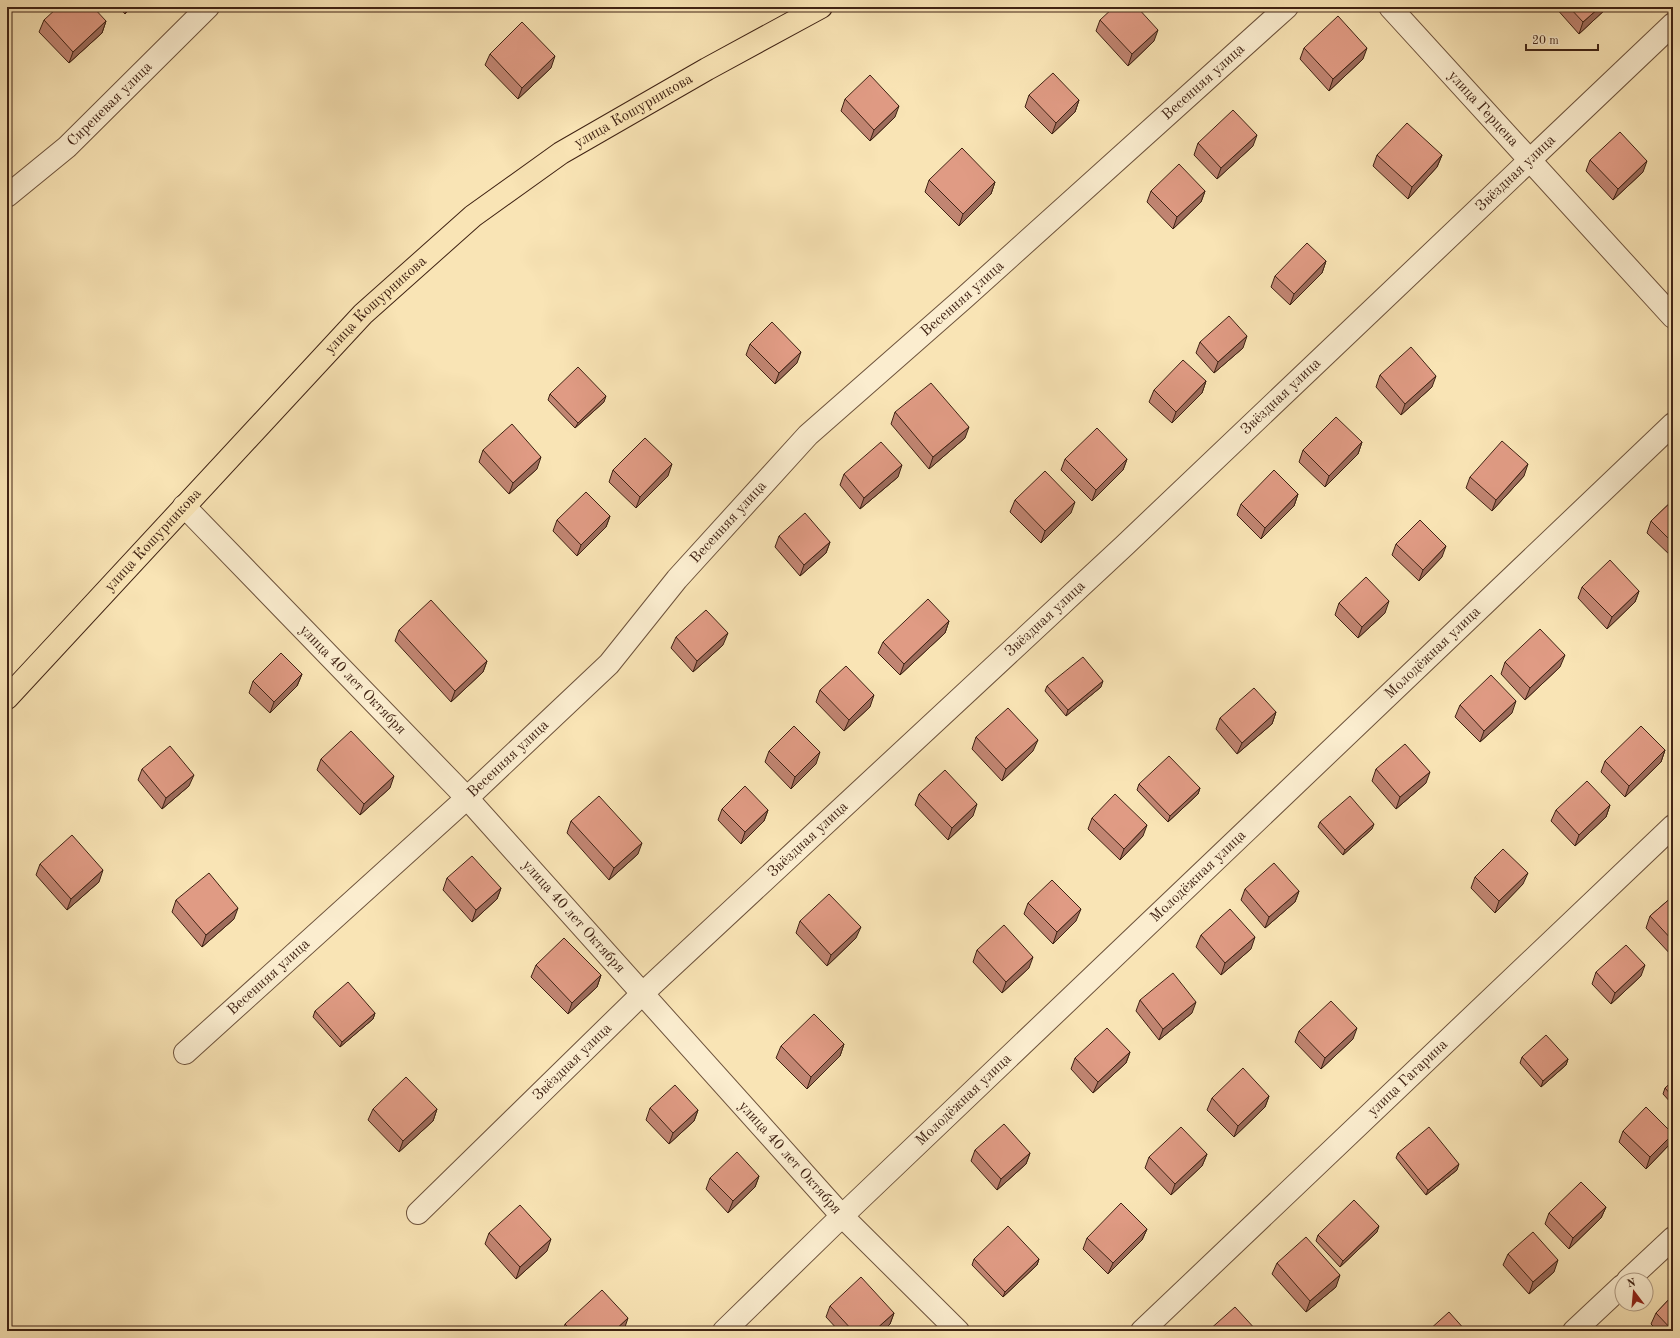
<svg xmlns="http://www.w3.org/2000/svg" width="1680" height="1338" viewBox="0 0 1680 1338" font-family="'Old Standard TT',serif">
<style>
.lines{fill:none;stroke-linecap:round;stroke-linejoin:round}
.minor-casing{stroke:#6e533c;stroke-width:24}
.major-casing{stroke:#402314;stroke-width:24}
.minor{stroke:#fbedcf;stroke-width:22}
.major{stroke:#f9e4b5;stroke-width:22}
.wall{fill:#c18572;stroke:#402314}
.shaded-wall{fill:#9d6c5c;stroke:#402314}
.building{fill:#e09b84;stroke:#402314}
.labels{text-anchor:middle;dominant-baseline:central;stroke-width:3.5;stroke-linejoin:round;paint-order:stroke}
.street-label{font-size:15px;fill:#402314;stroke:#fbedcf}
</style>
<rect width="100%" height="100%" fill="#f9e4b5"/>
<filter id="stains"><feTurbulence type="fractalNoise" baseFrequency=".005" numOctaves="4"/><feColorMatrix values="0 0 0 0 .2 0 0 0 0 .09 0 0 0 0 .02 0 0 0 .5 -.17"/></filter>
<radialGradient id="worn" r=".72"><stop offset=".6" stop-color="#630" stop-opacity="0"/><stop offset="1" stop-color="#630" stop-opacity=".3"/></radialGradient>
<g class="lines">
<g class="minor-casing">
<g id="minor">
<path id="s1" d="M1390,7L1673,317"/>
<path id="s2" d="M7,196L67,147L208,7"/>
<path id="s3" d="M184,506L467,798L842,1216L958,1331"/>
<path id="s4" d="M185,1053L467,798L609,664L677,579L808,435L964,298L1287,7"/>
<path id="s5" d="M418,1213L642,994L1124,546L1673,24"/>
<path d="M1628,1280L1673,1238"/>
<path id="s6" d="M724,1331L842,1216L1673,424"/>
<path id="s7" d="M1142,1331L1673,826"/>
<path d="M1574,1331L1622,1286"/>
</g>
</g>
<g class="major-casing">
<g id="major">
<path id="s8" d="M7,698L363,314L473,216L561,153L707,69L821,7"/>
</g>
</g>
<use href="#minor" class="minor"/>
<use href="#major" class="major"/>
</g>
<path class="wall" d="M119,7H132L125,14Z
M1555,7H1608L1579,34Z
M44,20L106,21L102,33L69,63L39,32Z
M1100,20L1154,41L1128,66L1096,31Z
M1304,48L1363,59L1329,91L1300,59Z
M490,54L551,68L518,99L485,65Z
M1029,95L1079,100L1075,112L1052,134L1025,107Z
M845,99L895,117L870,141L841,111Z
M1198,143L1253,146L1217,179L1194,155Z
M1377,155H1442L1437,167L1408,199L1373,166Z
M1590,160L1643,172L1613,200L1586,171Z
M929,180L995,182L991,194L959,226L925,192Z
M1151,191H1205L1201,202L1173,229L1147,202Z
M1326,261L1322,273L1290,305L1271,287L1275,276Z
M1200,342L1243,348L1214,373L1196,353Z
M750,344L797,363L775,384L746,355Z
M1380,375L1432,387L1401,415L1376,387Z
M1206,381L1202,393L1172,423L1149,402L1154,390Z
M550,394L604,402L575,428L548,400Z
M895,412L965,438L929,469L891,424Z
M1362,442L1358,454L1325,487L1299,462L1303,450Z
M483,450L537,469L509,494L479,462Z
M1065,459H1127L1123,470L1092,501L1061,470Z
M613,470L668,476L636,508L609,482Z
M844,474L898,477L860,509L840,485Z
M1524,476L1492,511L1466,488L1470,477Z
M1298,494L1294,506L1261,539L1237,515L1241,504Z
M1015,500L1071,513L1041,543L1010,512Z
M1673,500V556L1672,557L1647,533L1651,521Z
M610,516L606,527L577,556L553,531L557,520Z
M779,536L830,542L826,553L800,576L775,547Z
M1396,544L1442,557L1419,581L1392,555Z
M1582,587L1639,591L1635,602L1607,629L1578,598Z
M1339,603L1385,613L1358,638L1335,615Z
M949,621L945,633L900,675L878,653L883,642Z
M399,630L487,661L483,672L451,702L395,641Z
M676,637L723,645L693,672L671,648Z
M1505,662L1560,667L1525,700L1501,674Z
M302,674L297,686L270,713L249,693L253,681Z
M1047,686L1101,687L1066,716L1045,691Z
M820,690L870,707L844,731L816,702Z
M1460,705L1512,713L1480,742L1455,717Z
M1276,712L1272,724L1237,754L1216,729L1220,718Z
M976,737L1033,751L1002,781L972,749Z
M1665,750L1661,762L1625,797L1601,772L1605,761Z
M769,751L816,764L791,789L765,762Z
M321,759L390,788L360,815L317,770Z
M142,769L189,786L162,809L138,780Z
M1376,769L1426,783L1396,809L1372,781Z
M1139,784L1200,788L1198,794L1168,822L1137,790Z
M919,794L973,816L948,840L915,805Z
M1610,805L1606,817L1575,846L1551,821L1556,810Z
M722,809L768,810L764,821L741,844L718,820Z
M1092,818L1143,836L1120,860L1088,829Z
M571,821L638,854L609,880L567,833Z
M1320,822L1372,829L1343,855L1318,827Z
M40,864L99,882L67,910L36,875Z
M1475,877L1523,884L1495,913L1471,888Z
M447,878L501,888L497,899L472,922L443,890Z
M1245,889L1299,891L1295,902L1265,928L1241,900Z
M1673,896V957L1646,928L1650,916Z
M176,900L234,919L202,947L172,912Z
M1028,903L1076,921L1053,944L1024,914Z
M800,921L856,938L827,966L796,933Z
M1201,935L1251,949L1221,975L1196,947Z
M977,950L1029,968L1002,993L973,962Z
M536,965L601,975L597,987L568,1014L531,977Z
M1596,972L1641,976L1611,1004L1592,984Z
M1140,1000L1192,1013L1159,1040L1136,1011Z
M315,1011L375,1013L373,1019L340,1047L313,1017Z
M1299,1031L1353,1039L1321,1069L1295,1042Z
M844,1044L840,1056L807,1089L776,1058L781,1046Z
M1130,1052L1126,1063L1093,1093L1071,1069L1075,1058Z
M1522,1057L1568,1059L1566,1065L1541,1087L1520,1063Z
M1673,1081V1105L1663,1094L1665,1088Z
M1269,1096L1265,1107L1234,1137L1207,1110L1212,1098Z
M650,1108L698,1110L694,1121L669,1144L646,1120Z
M373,1109H437L433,1121L399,1152L368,1120Z
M1623,1131L1669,1145L1646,1169L1619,1142Z
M975,1150L1030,1153L1026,1164L997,1190L971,1161Z
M1398,1153L1457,1170L1426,1195L1396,1158Z
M1207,1154L1202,1166L1171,1195L1145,1168L1149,1157Z
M759,1176L755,1187L728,1213L706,1189L710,1178Z
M1606,1207L1601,1218L1569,1249L1545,1224L1549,1213Z
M1147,1229L1142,1240L1108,1274L1083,1249L1087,1238Z
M1377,1232L1340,1267L1316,1241L1318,1235Z
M489,1233L547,1251L516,1279L485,1244Z
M1508,1254L1554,1272L1529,1294L1503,1265Z
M974,1259H1039L1037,1265L1003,1297L972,1265Z
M1277,1263L1336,1287L1306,1312L1272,1274Z
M1673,1295V1331H1658L1651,1324L1656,1313Z
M830,1306L894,1313L890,1324L883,1331H839L826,1317Z
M565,1324L624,1330L623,1331H563Z"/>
<path class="shaded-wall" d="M128,7H132L125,14Z
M1600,7H1608L1579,34L1583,22Z
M106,21L102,33L69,63L73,52Z
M1158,30L1154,41L1128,66L1132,54Z
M1367,48L1363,59L1329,91L1333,79Z
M555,56L551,68L518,99L522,88Z
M1079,100L1075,112L1052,134L1056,123Z
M899,106L895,117L870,141L874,130Z
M1257,135L1253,146L1217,179L1221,168Z
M1442,155L1437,167L1408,199L1412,187Z
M1647,161L1643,172L1613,200L1618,189Z
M995,182L991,194L959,226L963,214Z
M1205,191L1201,202L1173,229L1177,217Z
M1326,261L1322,273L1290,305L1294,294Z
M1247,336L1243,348L1214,373L1218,362Z
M801,352L797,363L775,384L779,373Z
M1436,376L1432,387L1401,415L1405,404Z
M1206,381L1202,393L1172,423L1176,412Z
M606,396L604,402L575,428L578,423Z
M969,427L965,438L929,469L933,457Z
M1362,442L1358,454L1325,487L1329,476Z
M541,457L537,469L509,494L513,483Z
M1127,459L1123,470L1092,501L1096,490Z
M672,464L668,476L636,508L640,497Z
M1528,464L1524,476L1492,511L1496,500Z
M902,465L898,477L860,509L864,498Z
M1298,494L1294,506L1261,539L1265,528Z
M1075,502L1071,513L1041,543L1045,531Z
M610,516L606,527L577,556L581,545Z
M830,542L826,553L800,576L804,565Z
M1446,546L1442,557L1419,581L1423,570Z
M1639,591L1635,602L1607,629L1612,617Z
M1389,601L1385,613L1358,638L1362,627Z
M949,621L945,633L900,675L904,664Z
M728,633L723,645L693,672L697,661Z
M1565,655L1560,667L1525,700L1530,688Z
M487,661L483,672L451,702L455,691Z
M302,674L297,686L270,713L274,702Z
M1103,681L1101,687L1066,716L1068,710Z
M874,695L870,707L844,731L849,720Z
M1516,701L1512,713L1480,742L1484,731Z
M1276,712L1272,724L1237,754L1242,743Z
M1038,740L1033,751L1002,781L1006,769Z
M1665,750L1661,762L1625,797L1629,786Z
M820,752L816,764L791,789L795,777Z
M1430,772L1426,783L1396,809L1400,797Z
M194,775L189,786L162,809L166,798Z
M394,776L390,788L360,815L364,804Z
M1200,788L1198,794L1168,822L1170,816Z
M977,804L973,816L948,840L952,828Z
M1610,805L1606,817L1575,846L1579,835Z
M768,810L764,821L741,844L745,832Z
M1374,824L1372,829L1343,855L1345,850Z
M1147,825L1143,836L1120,860L1124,849Z
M642,843L638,854L609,880L614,868Z
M103,870L99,882L67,910L71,899Z
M1528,873L1523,884L1495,913L1499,901Z
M501,888L497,899L472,922L476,910Z
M1299,891L1295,902L1265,928L1269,917Z
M238,908L234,919L202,947L206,935Z
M1081,909L1076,921L1053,944L1057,932Z
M861,927L856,938L827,966L831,955Z
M1255,937L1251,949L1221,975L1225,963Z
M1033,957L1029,968L1002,993L1006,982Z
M1645,965L1641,976L1611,1004L1615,993Z
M601,975L597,987L568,1014L572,1003Z
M1196,1002L1192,1013L1159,1040L1163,1029Z
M375,1013L373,1019L340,1047L342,1042Z
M1357,1028L1353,1039L1321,1069L1325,1058Z
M844,1044L840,1056L807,1089L811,1077Z
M1130,1052L1126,1063L1093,1093L1098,1082Z
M1568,1059L1566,1065L1541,1087L1543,1081Z
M1269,1096L1265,1107L1234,1137L1238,1126Z
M437,1109L433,1121L399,1152L403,1141Z
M698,1110L694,1121L669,1144L673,1133Z
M1673,1134L1669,1145L1646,1169L1650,1157Z
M1030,1153L1026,1164L997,1190L1001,1179Z
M1207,1154L1202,1166L1171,1195L1175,1184Z
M1459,1164L1457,1170L1426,1195L1428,1190Z
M759,1176L755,1187L728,1213L733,1201Z
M1606,1207L1601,1218L1569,1249L1573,1238Z
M1379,1226L1377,1232L1340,1267L1343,1261Z
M1147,1229L1142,1240L1108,1274L1113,1263Z
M551,1239L547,1251L516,1279L520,1267Z
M1039,1259L1037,1265L1003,1297L1005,1292Z
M1558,1260L1554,1272L1529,1294L1533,1282Z
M1340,1275L1336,1287L1306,1312L1310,1301Z
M894,1313L890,1324L883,1331H874Z
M628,1318L624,1330L623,1331H614Z"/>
<path class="building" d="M58,7H93L106,21L73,52L44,20Z
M1114,7H1137L1158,30L1132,54L1100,20Z
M1569,7H1600L1583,22Z
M1338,16L1367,48L1333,79L1304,48Z
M522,22L555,56L522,88L490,54Z
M1053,73L1079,100L1056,123L1029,95Z
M870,75L899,106L874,130L845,99Z
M1233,110L1257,135L1221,168L1198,143Z
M1407,123L1442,155L1412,187L1377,155Z
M1620,132L1647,161L1618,189L1590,160Z
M962,148L995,182L963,214L929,180Z
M1179,164L1205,191L1177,217L1151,191Z
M1307,243L1326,261L1294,294L1275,276Z
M1229,316L1247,336L1218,362L1200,342Z
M772,322L801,352L779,373L750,344Z
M1411,347L1436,376L1405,404L1380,375Z
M1183,360L1206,381L1176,412L1154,390Z
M578,367L606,396L578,423L550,394Z
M931,383L969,427L933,457L895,412Z
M1336,417L1362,442L1329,476L1303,450Z
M512,424L541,457L513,483L483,450Z
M1097,428L1127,459L1096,490L1065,459Z
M645,438L672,464L640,497L613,470Z
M1502,441L1528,464L1496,500L1470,477Z
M881,442L902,465L864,498L844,474Z
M1274,470L1298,494L1265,528L1241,504Z
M1045,471L1075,502L1045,531L1015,500Z
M586,492L610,516L581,545L557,520Z
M1673,500V543L1651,521Z
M805,513L830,542L804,565L779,536Z
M1420,520L1446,546L1423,570L1396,544Z
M1610,560L1639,591L1612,617L1582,587Z
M1366,577L1389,601L1362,627L1339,603Z
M928,599L949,621L904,664L883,642Z
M431,600L487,661L455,691L399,630Z
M706,610L728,633L697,661L676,637Z
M1540,629L1565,655L1530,688L1505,662Z
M281,653L302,674L274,702L253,681Z
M1083,657L1103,681L1068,710L1047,686Z
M846,666L874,695L849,720L820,690Z
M1491,675L1516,701L1484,731L1460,705Z
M1254,688L1276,712L1242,743L1220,718Z
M1008,708L1038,740L1006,769L976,737Z
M794,726L820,752L795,777L769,751Z
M1641,726L1665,750L1629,786L1605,761Z
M351,731L394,776L364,804L321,759Z
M1405,744L1430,772L1400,797L1376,769Z
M170,746L194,775L166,798L142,769Z
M1169,756L1200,788L1170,816L1139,784Z
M945,770L977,804L952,828L919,794Z
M1587,781L1610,805L1579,835L1556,810Z
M745,786L768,810L745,832L722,809Z
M1115,794L1147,825L1124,849L1092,818Z
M599,796L642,843L614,868L571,821Z
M1350,796L1374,824L1345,850L1320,822Z
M72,835L103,870L71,899L40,864Z
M1503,849L1528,873L1499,901L1475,877Z
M472,856L501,888L476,910L447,878Z
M1274,863L1299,891L1269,917L1245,889Z
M209,873L238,908L206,935L176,900Z
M1052,880L1081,909L1057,932L1028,903Z
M829,894L861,927L831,955L800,921Z
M1673,896V941L1650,916Z
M1230,909L1255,937L1225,963L1201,935Z
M1004,925L1033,957L1006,982L977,950Z
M564,938L601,975L572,1003L536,965Z
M1626,945L1645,965L1615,993L1596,972Z
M1173,973L1196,1002L1163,1029L1140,1000Z
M348,982L375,1013L342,1042L315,1011Z
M1331,1001L1357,1028L1325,1058L1299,1031Z
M814,1014L844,1044L811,1077L781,1046Z
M1107,1028L1130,1052L1098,1082L1075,1058Z
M1546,1035L1568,1059L1543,1081L1522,1057Z
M1243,1068L1269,1096L1238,1126L1212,1098Z
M406,1077L437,1109L403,1141L373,1109Z
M1673,1081V1097L1665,1088Z
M675,1085L698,1110L673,1133L650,1108Z
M1646,1107L1673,1134L1650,1157L1623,1131Z
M1004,1124L1030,1153L1001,1179L975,1150Z
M1181,1127L1207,1154L1175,1184L1149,1157Z
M1429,1127L1459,1164L1428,1190L1398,1153Z
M737,1152L759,1176L733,1201L710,1178Z
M1581,1182L1606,1207L1573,1238L1549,1213Z
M1354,1200L1379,1226L1343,1261L1318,1235Z
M1121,1203L1147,1229L1113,1263L1087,1238Z
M520,1205L551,1239L520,1267L489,1233Z
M1008,1226L1039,1259L1005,1292L974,1259Z
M1533,1232L1558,1260L1533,1282L1508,1254Z
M1306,1237L1340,1275L1310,1301L1277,1263Z
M861,1277L894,1313L874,1331H853L830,1306Z
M602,1290L628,1318L614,1331H572L565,1324Z
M1673,1295V1331L1656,1313Z
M1235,1307L1257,1331H1208Z
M1449,1312L1466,1331H1428Z"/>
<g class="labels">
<g class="street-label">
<text stroke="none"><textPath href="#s4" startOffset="1409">Весенняя улица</textPath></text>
<text stroke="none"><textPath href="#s2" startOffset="138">Сиреневая улица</textPath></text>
<text stroke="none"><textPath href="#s1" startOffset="138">улица Герцена</textPath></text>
<text stroke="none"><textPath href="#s8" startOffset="863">улица Кошурникова</textPath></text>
<text stroke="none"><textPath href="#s5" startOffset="1512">Звёздная улица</textPath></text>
<text stroke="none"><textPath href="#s4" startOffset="1085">Весенняя улица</textPath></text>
<text stroke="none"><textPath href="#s8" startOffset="539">улица Кошурникова</textPath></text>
<text stroke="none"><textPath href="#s5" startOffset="1188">Звёздная улица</textPath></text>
<text stroke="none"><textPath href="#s4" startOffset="761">Весенняя улица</textPath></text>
<text stroke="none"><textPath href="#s8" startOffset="215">улица Кошурникова</textPath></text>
<text stroke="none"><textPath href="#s5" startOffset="864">Звёздная улица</textPath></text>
<text stroke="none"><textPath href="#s6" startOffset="981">Молодёжная улица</textPath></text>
<text stroke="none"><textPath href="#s3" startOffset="242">улица 40 лет Октября</textPath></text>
<text stroke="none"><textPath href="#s4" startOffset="437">Весенняя улица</textPath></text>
<text stroke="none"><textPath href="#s5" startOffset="540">Звёздная улица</textPath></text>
<text stroke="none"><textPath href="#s6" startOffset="657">Молодёжная улица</textPath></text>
<text stroke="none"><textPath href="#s3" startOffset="566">улица 40 лет Октября</textPath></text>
<text stroke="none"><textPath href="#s4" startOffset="113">Весенняя улица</textPath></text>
<text stroke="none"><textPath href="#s5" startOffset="216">Звёздная улица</textPath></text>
<text stroke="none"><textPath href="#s7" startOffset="367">улица Гагарина</textPath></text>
<text stroke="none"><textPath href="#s6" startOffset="333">Молодёжная улица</textPath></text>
<text stroke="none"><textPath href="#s3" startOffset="890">улица 40 лет Октября</textPath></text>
</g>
</g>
<rect width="1680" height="1338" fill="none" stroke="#f9e4b5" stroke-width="24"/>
<rect x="8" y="8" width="1664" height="1322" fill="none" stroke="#402314" stroke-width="2"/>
<rect x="12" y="12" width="1656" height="1314" fill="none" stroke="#402314"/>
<g transform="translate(1634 1292) rotate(344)"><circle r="19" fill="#fbedcf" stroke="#b09c84"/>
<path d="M0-3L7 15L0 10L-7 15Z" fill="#8f2418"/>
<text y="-6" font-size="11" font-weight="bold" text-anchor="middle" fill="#402314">N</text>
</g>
<path d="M1526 44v6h72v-6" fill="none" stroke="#402314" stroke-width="2"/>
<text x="1532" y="44" font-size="12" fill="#402314" stroke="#fbedcf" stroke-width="3" paint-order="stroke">20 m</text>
<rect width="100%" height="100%" filter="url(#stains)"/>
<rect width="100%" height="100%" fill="url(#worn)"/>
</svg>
